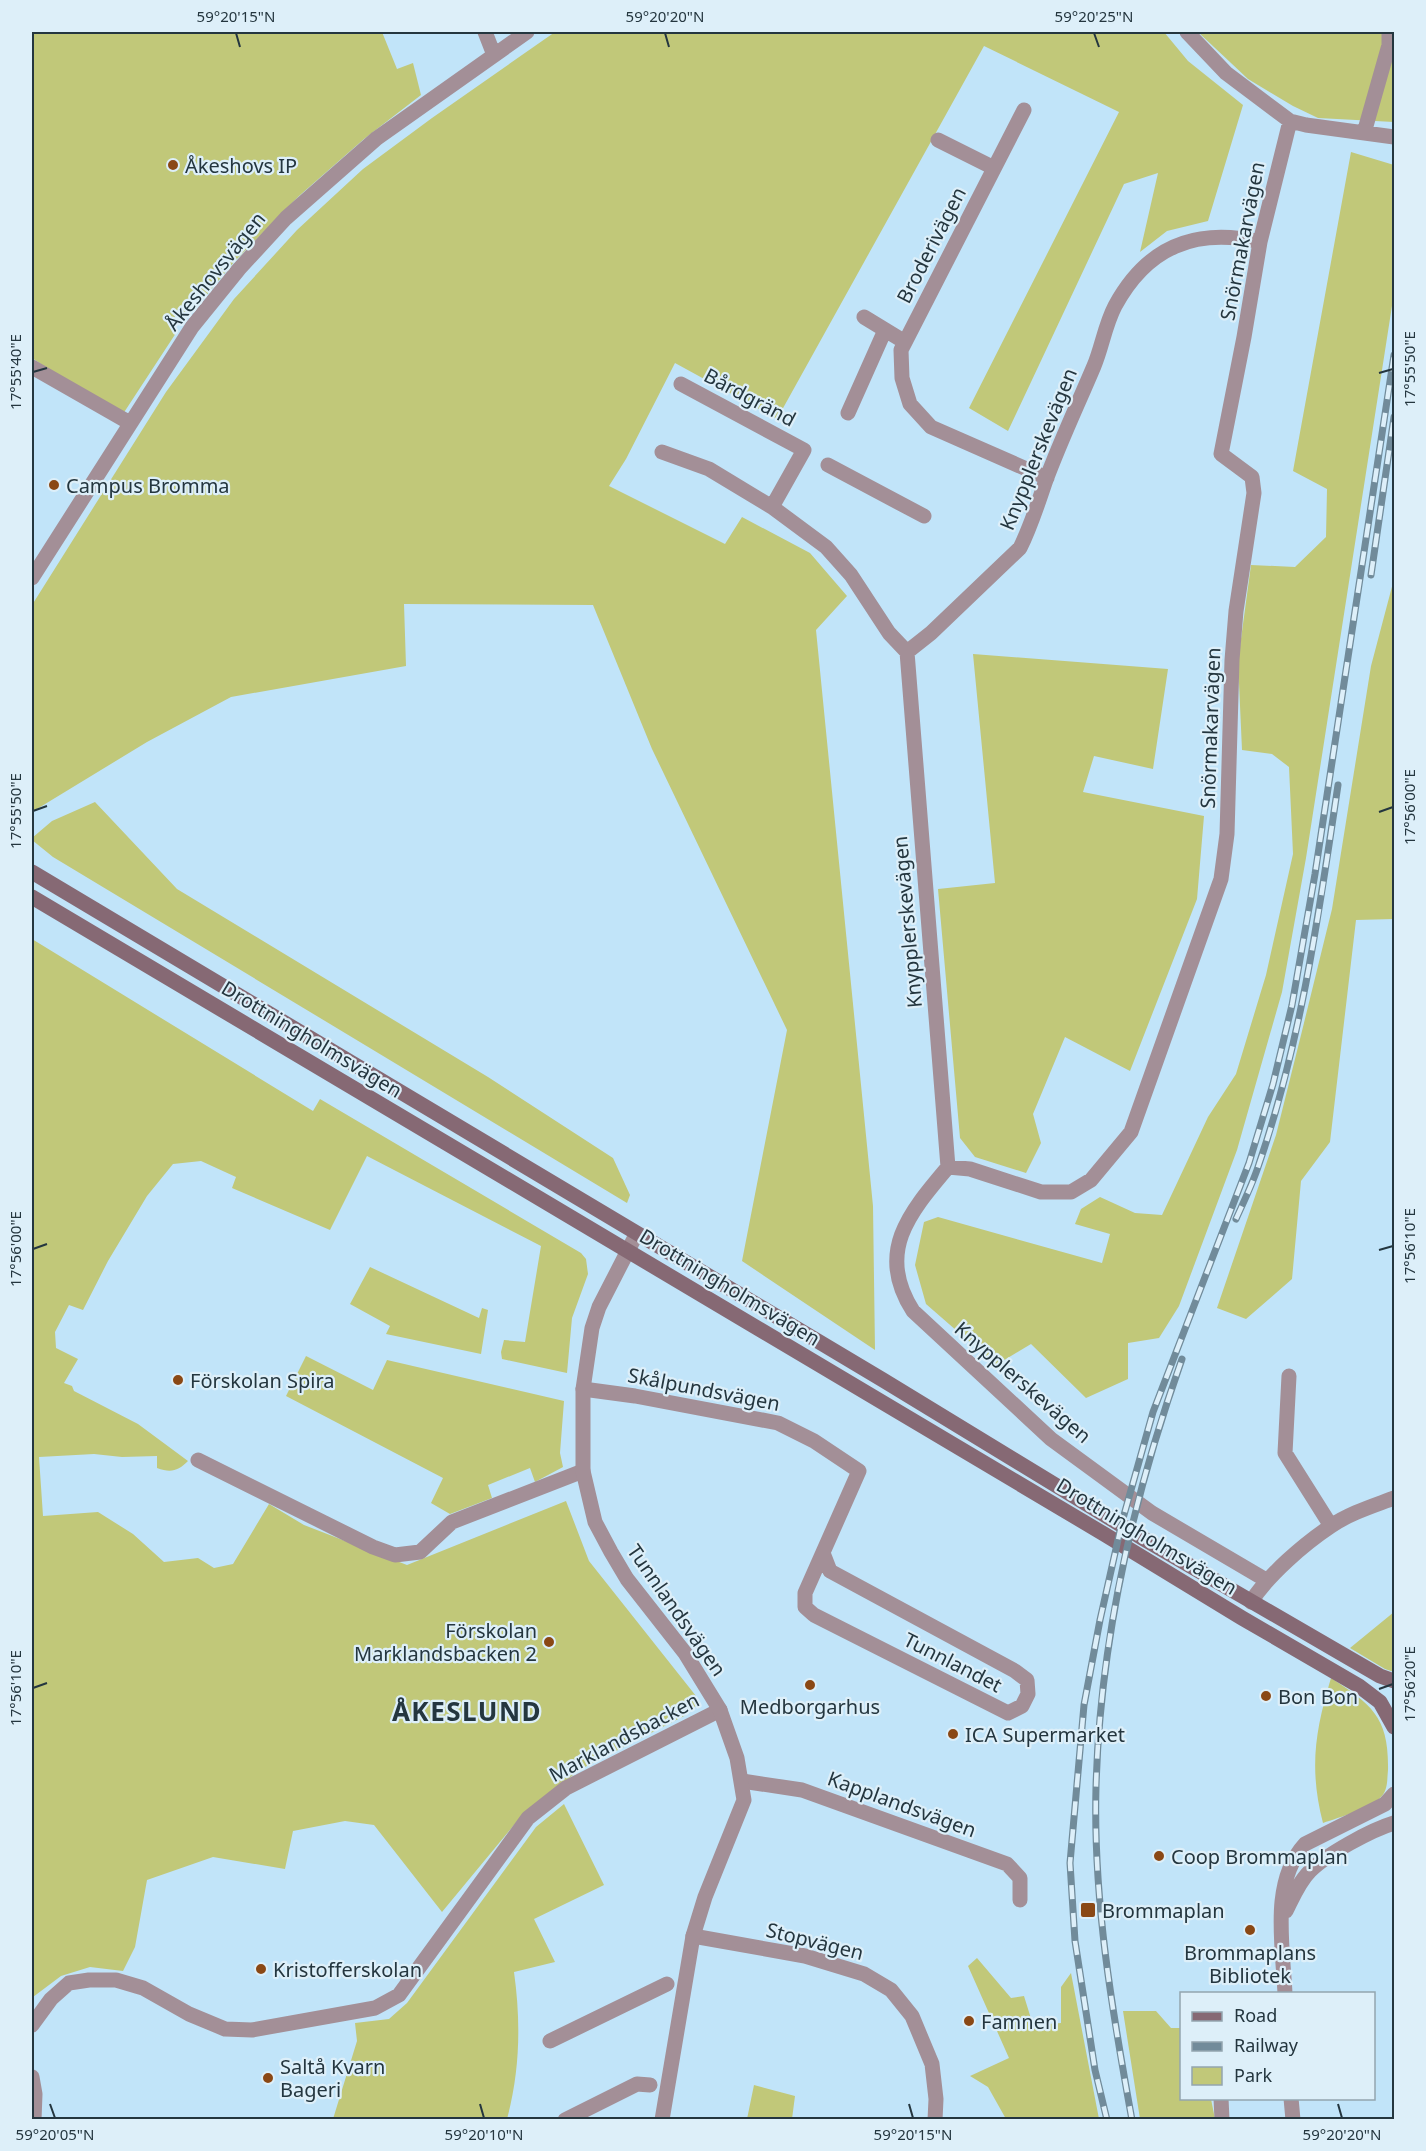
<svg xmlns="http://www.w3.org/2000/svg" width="1426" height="2151" viewBox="0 0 1426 2151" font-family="'Noto Sans',sans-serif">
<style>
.green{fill:#c1c879}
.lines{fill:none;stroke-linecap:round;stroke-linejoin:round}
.minor{stroke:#a38f97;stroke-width:15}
.tertiary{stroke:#a38f97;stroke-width:15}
.secondary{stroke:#866974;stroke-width:15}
.rail-casing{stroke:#718b9a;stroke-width:7}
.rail{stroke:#ddeff9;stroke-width:4.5;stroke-dasharray:14;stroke-linecap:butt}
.ticks{fill:none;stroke:#24363f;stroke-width:2}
.poi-dot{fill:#8a4815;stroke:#ddeff9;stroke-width:2}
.labels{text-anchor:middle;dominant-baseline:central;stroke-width:4.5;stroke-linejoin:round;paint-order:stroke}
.poi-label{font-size:20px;fill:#24363f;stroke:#ddeff9;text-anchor:start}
.street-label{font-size:20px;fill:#24363f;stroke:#ddeff9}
.district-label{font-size:26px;font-weight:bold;letter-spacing:1.5px;fill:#24363f;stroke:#ddeff9}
.neatline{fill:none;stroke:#24363f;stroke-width:2}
.ticks-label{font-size:15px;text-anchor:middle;fill:#24363f}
</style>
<rect width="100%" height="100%" fill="#c1e4f9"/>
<path class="green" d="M32,32H382L397,69L413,63L421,95L364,139L299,196L234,262L195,309L181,314L178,312L170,324L176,333L121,417L32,358Z
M555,32H1164L1188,61L1243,105L1208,221L1167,231L1140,252L1158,173L1124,184L1008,431L969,408L1119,112L984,46L777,419L675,363L626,459L609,486L725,544L742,517L810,553L847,596L816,630L873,1206L875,1350L742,1261L787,1030L652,749L593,605L404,604L406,666L231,697L147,742L32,812V605L166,392L234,299L297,230L363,169L432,118Z
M1198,32H1394V122L1318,118L1293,106L1248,79Z
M1351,152L1394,165V293L1306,858L1282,992L1237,1150L1179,1306L1159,1338L1128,1343V1379L1086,1398L1031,1344L996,1365L926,1304L915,1265L924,1222L938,1217L1102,1263L1110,1234L1075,1224L1081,1209L1100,1197L1135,1213L1162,1215L1208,1117L1236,1074L1266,975L1293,854L1289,767L1272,754L1242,750L1238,661L1251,565L1295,567L1326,537L1327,489L1293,471Z
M1394,579V919L1356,920L1330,1142L1301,1181L1292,1279L1246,1319L1217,1308L1276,1135L1302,1031L1332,909L1371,666Z
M973,654L1168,669L1153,769L1094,756L1083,792L1204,816L1197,899L1130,1071L1065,1037L1033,1114L1041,1143L1026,1173L975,1157L960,1138L938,889L995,883Z
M95,802L177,889L488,1077L613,1158L630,1195L627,1203L53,857L32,840V838L52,821Z
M32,939L313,1111L320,1099L581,1253L586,1259L588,1274L572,1318L567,1373L502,1359L501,1352L504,1340L525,1342L541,1246L367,1156L330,1230L232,1188L236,1177L201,1161L173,1164L147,1196L108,1261L83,1310L69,1305L55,1332L56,1348L78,1359L64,1383L72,1386L74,1391L138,1424L188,1461C178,1471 171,1473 157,1468V1456L122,1457L94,1454L39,1457L43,1516L98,1512L133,1534L164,1562L198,1558L214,1568L233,1564L269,1504L304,1525L407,1565L566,1501L589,1561L696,1696V1706L686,1715L581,1769L523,1814L442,1912L374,1825L345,1821L293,1831L285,1869L213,1857L147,1880L135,1947L123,1971L90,1967L61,1976L33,1997Z
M370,1267L479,1318L482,1308L488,1310L481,1354L386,1334L390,1326L350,1304Z
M306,1356L373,1390L387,1360L564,1401L560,1453L563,1467L535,1482L530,1468L488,1485L492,1498L450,1514L431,1503L443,1478L286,1396Z
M1394,1612V1672L1385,1669L1350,1648Z
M1331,1678C1372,1705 1389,1717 1388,1770C1387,1779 1388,1789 1382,1796C1370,1809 1340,1817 1323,1823C1309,1769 1315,1731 1331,1678Z
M564,1804L604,1885L534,1919L555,1962L514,1972C521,2022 520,2071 507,2119H333L357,2041L355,2023L389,2019L407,2003L536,1827Z
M977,1958L1011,1998L1024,1996L1033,2025L1061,2023V1987L1071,1973L1099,2119H1006L988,2087L970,2076L1009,2058L968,1966Z
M1123,2011H1156L1171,2028H1181L1182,2098L1211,2099L1215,2119H1140Z
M754,2085L795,2096L792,2119H747Z"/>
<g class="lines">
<path class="minor" d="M485,32L494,55
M1187,32L1226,73L1290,121L1306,125L1394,137
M1024,110L901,350L902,378L910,404L931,427L1047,478
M1364,133L1389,45V32
M938,140L994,168
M1260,242C1195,227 1147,247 1115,306C1105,325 1102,347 1094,366C1078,404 1060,442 1046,480C1038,503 1031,526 1020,548L931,633L907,652L948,1167C910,1212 875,1252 913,1311L1051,1439L1152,1513L1266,1580
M864,317L905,342
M32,367L130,423
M681,384L804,450L772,507
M848,413L885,330
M662,452L709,469L772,507L826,547L851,575L889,633L907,652
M828,465L924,516
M32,578L192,327L239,269L286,218L377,138L527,32
M948,1167L970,1169L1041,1192H1071L1091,1180L1131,1132L1221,879L1227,834L1232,660L1236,611L1254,493L1252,477L1221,454L1244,337L1260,242L1290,121
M1289,1376L1285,1453L1331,1526
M583,1389L635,1396L778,1423L814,1441L859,1471L805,1593V1607L814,1615L1008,1713L1022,1706L1028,1694L1027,1680L1015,1671L830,1571L823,1553
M198,1460L373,1547L395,1555L420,1552L452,1522L583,1471
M1251,1602C1268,1575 1304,1544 1331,1526C1350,1513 1373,1506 1394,1498
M742,1781L802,1790L1007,1864L1020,1878V1900
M1286,1911C1293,1897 1299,1882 1310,1871C1327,1854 1371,1830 1394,1823
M693,1936L805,1956L864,1974L891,1990L912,2016L932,2064L936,2099L935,2120
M1285,1994C1283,1946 1270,1882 1305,1844L1385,1804L1394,1794
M32,2025L51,1999L69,1983L89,1980H116L143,1988L189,2014L225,2029L252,2030L375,2008L399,1995L528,1818L566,1788L720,1710
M550,2041L667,1984
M32,2077L35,2094L34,2120
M1221,2098L1222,2120
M1291,2098L1293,2120
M565,2120L637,2084L650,2085"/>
<path class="tertiary" d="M636,1235L599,1307L592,1328L583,1389V1471L595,1522L611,1552L627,1579L685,1653L720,1710L737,1758L744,1800L705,1897L693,1936L662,2120"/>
<path class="secondary" d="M32,872L883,1380L1144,1539L1380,1676L1394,1681
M32,897L1104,1534L1242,1618L1359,1686L1380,1702L1394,1727"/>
<g class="rail-casing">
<path id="rail" d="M1371,575L1394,417
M1236,1219C1244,1201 1253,1183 1259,1164C1301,1042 1319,913 1338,785
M1107,2120L1095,2070L1075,1941L1070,1863L1084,1705L1100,1620L1122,1522L1153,1412L1249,1163L1273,1084L1292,1005L1315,874L1394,355
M1132,2120C1112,2010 1093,1899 1096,1787C1100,1640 1133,1497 1182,1359"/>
</g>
<use href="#rail" class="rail"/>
</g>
<path class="ticks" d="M236,33L240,47M665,33L669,47M1094,33L1099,47M33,372L47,368M1379,373L1393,369M33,811L47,806M1379,812L1393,807M33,1249L47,1244M1379,1250L1393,1246M33,1688L47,1683M1379,1689L1393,1684M50,2104L55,2118M480,2104L484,2118M909,2104L913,2118M1338,2104L1342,2118"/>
<g class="poi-dot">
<circle cx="173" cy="165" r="6"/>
<circle cx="54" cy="485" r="6"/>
<circle cx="178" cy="1380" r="6"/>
<circle cx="549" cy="1642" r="6"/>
<circle cx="810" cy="1685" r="6"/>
<circle cx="1266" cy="1696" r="6"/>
<circle cx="953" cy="1734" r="6"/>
<circle cx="1159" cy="1856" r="6"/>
<rect x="1080" y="1902" width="16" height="16" rx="3"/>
<circle cx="1250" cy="1930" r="6"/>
<circle cx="261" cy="1969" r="6"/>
<circle cx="969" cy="2021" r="6"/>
<circle cx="268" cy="2078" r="6"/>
</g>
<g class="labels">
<g class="poi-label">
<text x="185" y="165">Åkeshovs IP</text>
<text x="66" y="485">Campus Bromma</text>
<text x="190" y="1380">Förskolan Spira</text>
<text x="537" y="1630" text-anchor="end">Förskolan<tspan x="537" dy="23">Marklandsbacken 2</tspan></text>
<text x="1278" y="1696">Bon Bon</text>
<text x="810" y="1706" text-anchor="middle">Medborgarhus</text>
<text x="965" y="1734">ICA Supermarket</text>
<text x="1171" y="1856">Coop Brommaplan</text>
<text x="1102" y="1910">Brommaplan</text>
<text x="1250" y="1952" text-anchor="middle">Brommaplans<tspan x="1250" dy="23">Bibliotek</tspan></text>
<text x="273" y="1969">Kristofferskolan</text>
<text x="981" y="2021">Famnen</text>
<text x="280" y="2066">Saltå Kvarn<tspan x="280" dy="23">Bageri</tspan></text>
</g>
<g class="street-label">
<text transform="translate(1242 241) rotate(-79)">Snörmakarvägen</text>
<text transform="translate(931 245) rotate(-63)">Broderivägen</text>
<text transform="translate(215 271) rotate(-51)">Åkeshovsvägen</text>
<text transform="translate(750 397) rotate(28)">Bårdgränd</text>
<text transform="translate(1038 449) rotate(-68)">Knypplerskevägen</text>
<text transform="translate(1210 728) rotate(-88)">Snörmakarvägen</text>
<text transform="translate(907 922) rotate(-95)">Knypplerskevägen</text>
<text transform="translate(312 1039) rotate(31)">Drottningholmsvägen</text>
<text transform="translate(730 1287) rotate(31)">Drottningholmsvägen</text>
<text transform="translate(1023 1382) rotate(41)">Knypplerskevägen</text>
<text transform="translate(704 1389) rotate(11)">Skålpundsvägen</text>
<text transform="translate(1147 1536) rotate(31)">Drottningholmsvägen</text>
<text transform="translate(677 1610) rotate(55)">Tunnlandsvägen</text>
<text transform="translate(953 1662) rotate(27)">Tunnlandet</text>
<text transform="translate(624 1737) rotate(-28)">Marklandsbacken</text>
<text transform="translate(902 1804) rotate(20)">Kapplandsvägen</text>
<text transform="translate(815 1941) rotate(14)">Stopvägen</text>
</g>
<g class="district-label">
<text x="467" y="1711">ÅKESLUND</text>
</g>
</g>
<rect width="1426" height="2151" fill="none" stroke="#ddeff9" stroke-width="66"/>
<rect x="1180" y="1992" width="195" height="108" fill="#ddeff9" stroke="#93a5af" stroke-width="1.5"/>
<rect x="1192" y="2012" width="30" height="9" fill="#866974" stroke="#93a5af" stroke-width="1.5"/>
<text x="1234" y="2022" font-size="18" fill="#24363f">Road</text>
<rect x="1192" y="2042" width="30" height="9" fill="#718b9a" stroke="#93a5af" stroke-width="1.5"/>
<text x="1234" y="2052" font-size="18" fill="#24363f">Railway</text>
<rect x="1192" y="2067" width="30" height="18" fill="#c1c879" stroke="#93a5af" stroke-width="1.5"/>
<text x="1234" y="2082" font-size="18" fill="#24363f">Park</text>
<rect x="33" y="33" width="1360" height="2085" class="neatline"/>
<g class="ticks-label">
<text x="236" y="22">59°20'15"N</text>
<text x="665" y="22">59°20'20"N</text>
<text x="1094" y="22">59°20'25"N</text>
<text transform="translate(1410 369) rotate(-90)" y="5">17°55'50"E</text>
<text transform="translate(16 372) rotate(-90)" y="5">17°55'40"E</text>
<text transform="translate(1410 807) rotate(-90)" y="5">17°56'00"E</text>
<text transform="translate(16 811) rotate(-90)" y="5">17°55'50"E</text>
<text transform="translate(1410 1246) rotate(-90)" y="5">17°56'10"E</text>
<text transform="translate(16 1249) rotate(-90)" y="5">17°56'00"E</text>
<text transform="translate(1410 1684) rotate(-90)" y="5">17°56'20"E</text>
<text transform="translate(16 1688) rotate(-90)" y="5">17°56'10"E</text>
<text x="55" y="2140">59°20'05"N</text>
<text x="484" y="2140">59°20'10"N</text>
<text x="913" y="2140">59°20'15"N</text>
<text x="1342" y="2140">59°20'20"N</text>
</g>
</svg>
